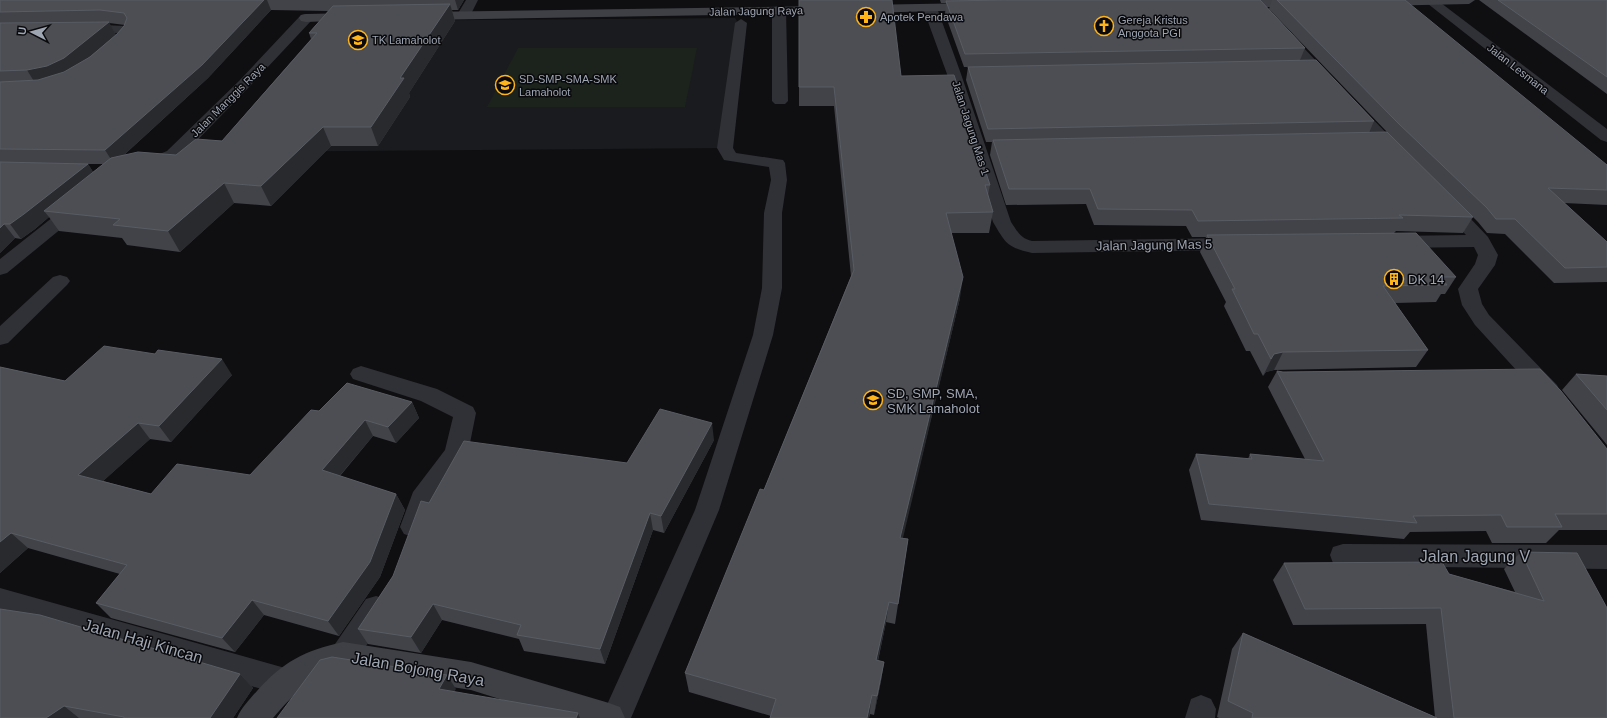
<svg xmlns="http://www.w3.org/2000/svg" width="1607" height="718" viewBox="0 0 1607 718" font-family="Arial,sans-serif">
<style>
.built{fill:#1a1b1e}
.green{fill:#1b231c}
.lines{fill:none;stroke-linecap:round;stroke-linejoin:round}
.lane{fill:#303136;fill-rule:evenodd}
.street{fill:#303136;fill-rule:evenodd}
.secondary{fill:#3e4046;fill-rule:evenodd}
.wall{fill:#424349;fill-rule:evenodd}
.shaded-wall{fill:#292a2e}
.building{fill:#4c4e54;stroke:#595c63}
.labels{text-anchor:middle;dominant-baseline:central;stroke-width:3;stroke-linejoin:round;paint-order:stroke}
.far-street-label{font-size:11px;fill:#9ea5b3;stroke:#0a0a0c}
.far-poi-label{font-size:11px;fill:#9ea5b3;stroke:#0a0a0c;text-anchor:start}
.street-label{font-size:13px;fill:#9ea5b3;stroke:#0a0a0c}
.poi-label{font-size:13px;fill:#9ea5b3;stroke:#0a0a0c;text-anchor:start}
.near-street-label{font-size:16px;fill:#9ea5b3;stroke:#0a0a0c}
</style>
<rect width="100%" height="100%" fill="#0f0f11"/>
<path class="built" d="M735,18L737,21L723,148L223,152L335,21Z"/>
<path class="green" d="M518,48H697L685,107H487Z"/>
<g class="lines">
<path class="lane" d="M741,19L747,23L733,148L736,153L783,160L785,163L787,180L782,213V288L773,335L719,510L631,718H601L695,510L753,335L762,288L764,213L771,180L769,167L724,160L717,148L735,23Z
M361,366L437,389L473,407L476,413L468,453L433,503L422,534L413,537L404,534L400,527L413,492L445,450L453,417L421,401L353,379L350,374L353,369Z
M376,596L386,599L390,608L386,617L353,665L343,669L333,665L329,656L333,647L366,599Z
M1201,695L1211,699L1216,709L1215,718H1185L1191,699Z"/>
<path class="street" d="M466,0H478L469,18H459L457,15Z
M1246,0H1259L1332,78L1334,81L1332,84H1322Z
M1423,0H1437L1607,129V142L1601,140Z
M930,4L937,8L961,74L1011,222C1017,231 1021,239 1032,241L1234,238L1241,240L1244,244L1241,248L1234,250L1032,253C1007,247 1006,244 993,222L947,74L923,8Z
M779,6L784,7L786,10L788,101L785,104H775L772,101V10L774,7Z
M306,14L311,15L313,18L311,21L250,86L179,159L152,170L146,171L140,170L137,166L140,162L167,151L240,80L301,15Z
M83,24L125,26L130,27L132,30C129,42 117,55 104,52L102,49L117,36V33L78,31L76,28L78,25Z
M1351,101L1357,103L1402,149L1404,153L1402,157L1396,158L1390,157L1345,109L1343,106L1345,103Z
M1446,198L1452,199L1488,237L1498,255L1495,265L1478,289L1482,304L1489,315L1557,385L1560,391L1557,397L1549,399L1541,397L1475,325L1462,305L1458,289L1475,264L1478,255L1474,247L1394,248L1387,246L1384,242L1387,238L1394,236L1466,235L1437,203L1440,199Z
M78,201L84,202L87,206L84,210L7,273L0,275V259L72,202Z
M60,275L67,277L70,281L67,285L8,343L0,345V326L53,277Z
M1343,544L1607,545V569L1343,566L1333,563L1330,555L1333,547Z
M0,588L285,668L296,672L300,682L296,692L285,696L0,612Z"/>
<path class="secondary" d="M1227,0H1306L1308,3L1302,7H1232L1227,6L1226,3Z
M1371,0H1475L1469,4L1376,6L1371,5L1370,2Z
M976,3L983,7L981,10L862,13L855,9L862,5Z
M828,6L833,7L835,10L833,13L424,20L419,19L417,16L419,13L424,12Z
M352,13L357,14L359,17L357,20L306,22L301,21L299,18L301,15L306,14Z
M343,642L471,662L609,703L620,707L625,718H560L471,690L343,670C308,678 296,692 273,718H237C242,707 249,700 257,691C284,661 304,651 343,642Z"/>
</g>
<path class="wall" d="M0,0H464L458,10H452L455,21L409,93L410,97L378,146H331L271,206L234,203L180,252L127,245L122,238L59,231L49,217L35,229L21,239L15,238L0,253ZM271,10L328,11L309,33L311,39L222,141L176,155H124L208,78ZM109,23L125,25L124,26L117,34L89,57L116,35ZM64,164H103L93,172L88,164Z
M799,0L901,76L990,185L988,195L993,212L989,233H951L960,298L902,539H908L895,624L886,622L878,661L884,662L881,681L874,715L870,714L869,718H770L771,716L689,692L685,673L764,490L851,276L834,106H799Z
M940,0H1260L1305,48L1300,60L1374,121L1369,133L1387,132L1269,9L1272,0H1277L1607,165V205L1564,203L1607,242V282L1554,283L1505,234L1487,233L1478,222L1468,212L1473,217L1463,233L1396,231L1394,233L1456,277L1445,294H1441L1436,302L1395,303L1428,350L1416,367L1274,370L1266,372L1263,376L1250,351H1246L1224,306L1226,302L1200,252L1206,237H1192L1186,226L1094,225L1086,204L1006,205L990,155L992,142H986L966,80L968,67H964L945,14L946,3H941Z
M1479,0H1607V94Z
M0,367L65,381L232,375L171,442L150,439L103,481L151,494L250,475L319,411L412,402L419,418L396,443L373,436L340,476L396,494L405,510L380,577L339,636L264,615L235,652L111,618L96,603L120,574L28,548L0,573Z
M1277,371L1607,449V530H1559L1546,543H1492L1486,531L1410,532L1404,539L1201,520L1189,470L1196,454L1248,459L1250,454L1305,459L1268,387Z
M1576,374L1607,376V445L1562,390Z
M714,440L664,533L653,530L605,664L524,651L519,639L442,620L421,653L368,644L358,629L393,576L429,503L627,463Z
M1521,552L1607,718H1219L1217,717L1232,649L1243,633L1435,717L1426,624L1293,625L1273,580L1284,563L1449,574L1515,592L1504,569Z
M240,674L253,688L233,718H0Z"/>
<path class="shaded-wall" d="M264,0H267L271,10L208,78L114,164L105,150Z
M455,0H464L458,10Z
M450,4L455,21L409,93L410,97L378,146L371,127L400,78Z
M109,22L116,35L72,71L35,83L27,70Z
M323,127L331,146L271,206L261,186Z
M88,164L97,178L44,211L49,217L35,229L21,239L10,224Z
M224,183L234,203L180,252L168,231Z
M4,224L15,238L0,253V228Z
M963,277L960,298L898,559L900,538Z
M1283,352L1274,370L1266,372L1263,376L1274,354Z
M222,359L232,375L171,442L159,426Z
M412,402L419,418L396,443L388,427Z
M365,420L373,436L331,486L322,470Z
M138,423L150,439L92,491L78,475Z
M712,423L714,440L664,533L661,516Z
M396,494L405,510L380,577L339,636L328,621Z
M650,513L653,530L605,664L600,649Z
M11,533L28,548L0,573V542Z
M252,600L264,615L235,652L222,638Z
M889,602L886,622L874,679L876,660Z
M433,604L442,620L421,653L411,637Z
M884,662L881,681L874,715L877,696Z
M240,674L253,688L233,718H210Z
M447,675L456,689L447,703L439,689Z
M872,695L869,718H867Z
M64,706L79,718H46Z
M578,713L580,718H576Z"/>
<path class="building" d="M0,0H264L202,65L105,150L0,149V82L38,80L64,72L90,57L117,34L124,26L127,18L124,13L100,10L0,12Z
M799,0H892L901,76L954,75L990,185H985L993,212L946,213L963,277L900,538L908,539L898,604L889,602L876,660L884,662L877,696L872,695L867,718H770L776,699L685,673L760,489L764,490L854,270L834,87H799Z
M1008,0H1260L1305,48L965,54L946,1Z
M1277,0H1405L1607,165V190L1548,188L1607,242V267L1565,268L1515,219H1496L1487,208L1398,123Z
M1498,0H1607V77Z
M450,4L400,78H404L371,127H323L261,186L224,183L168,231L113,225L120,219L44,211L111,158L138,152L176,155L196,139L222,141L317,33H309L333,6Z
M109,22L64,58L47,66L27,70L0,71V23Z
M1316,60L1374,121L988,129L968,67Z
M1387,132L1473,217L1399,215L1403,218L1198,221L1192,210L1098,209L1090,189H1009L993,140Z
M0,162L88,164L24,214L10,224H4L0,228Z
M1416,233L1456,277H1441L1447,285L1383,286L1428,350L1283,352L1274,354L1271,359L1258,334H1254L1232,289H1235L1207,235Z
M104,346L155,354L158,350L222,359L159,426L138,423L78,475L151,494L177,464L250,475L311,410L319,411L347,383L412,402L388,427L365,420L322,470L396,494L370,562L328,621L252,600L222,638L96,603L127,565L11,533L0,542V367L65,381Z
M1540,369L1561,391L1607,449V514H1555L1562,527H1507L1501,515L1413,516L1417,523L1209,504L1196,454L1252,459L1250,454L1324,461L1277,371L1283,372Z
M1576,374L1607,376V410Z
M660,409L712,423L661,516L650,513L600,649L517,635L521,625L433,604L411,637L358,629L393,576L421,501L429,503L464,441L627,463Z
M1521,552L1577,553L1607,608V718H1454L1441,608L1305,609L1284,563L1442,562L1449,574L1544,601Z
M0,609L40,615L240,674L210,718H124V717L64,706L46,718H0Z
M1243,633L1437,718H1252L1253,713L1228,701Z
M332,657L447,675L439,689L578,713L576,718H277L320,660Z"/>
<defs>
<g id="pharmacy-ring" transform="scale(1)"><circle r="9.5" fill="#0a0a0c" stroke="#ffb419" stroke-width="1.5"/><path d="M-2-6h4v4h4v4h-4v4h-4v-4h-4v-4h4Z" fill="#ffb419"/></g>
<g id="church-ring" transform="scale(1)"><circle r="9.5" fill="#0a0a0c" stroke="#ffb419" stroke-width="1.5"/><path d="M-1.2-6h2.4v3.5h3.3v2.4h-3.3V6h-2.4V-.1h-3.3v-2.4h3.3Z" fill="#ffb419"/></g>
<g id="school-ring" transform="scale(1)"><circle r="9.5" fill="#0a0a0c" stroke="#ffb419" stroke-width="1.5"/><path d="M0-5L7-2L0 1L-7-2ZM-4 1L0 2.5L4 1V4Q0 6-4 4Z" fill="#ffb419"/></g>
<g id="building-ring" transform="scale(1)"><circle r="9.5" fill="#0a0a0c" stroke="#ffb419" stroke-width="1.5"/><path d="M-4-6H4V6H1V3H-1V6H-4ZM-2.5-4.3h1.7v1.8h-1.7ZM.8-4.3h1.7v1.8H.8ZM-2.5-1h1.7V.8h-1.7ZM.8-1h1.7V.8H.8Z" fill="#ffb419"/></g>
</defs>
<g fill-rule="evenodd">
<use href="#pharmacy-ring" x="866" y="17"/>
<use href="#church-ring" x="1104" y="26"/>
<use href="#school-ring" x="358" y="40"/>
<use href="#school-ring" x="505" y="85"/>
<use href="#building-ring" x="1394" y="279"/>
<use href="#school-ring" x="873" y="400"/>
</g>
<g class="labels">
<g class="far-street-label">
<text transform="translate(756 11) rotate(-1)">Jalan Jagung Raya</text>
<text transform="translate(1518 69) rotate(38)">Jalan Lesmana</text>
<text transform="translate(228 100) rotate(-45)">Jalan Manggis Raya</text>
<text transform="translate(971 128) rotate(72)">Jalan Jagung Mas 1</text>
</g>
<g class="far-poi-label">
<text x="880" y="17">Apotek Pendawa</text>
<text x="1118" y="20">Gereja Kristus<tspan x="1118" dy="13">Anggota PGI</tspan></text>
<text x="372" y="40">TK Lamaholot</text>
<text x="519" y="79">SD-SMP-SMA-SMK<tspan x="519" dy="13">Lamaholot</tspan></text>
</g>
<g class="street-label">
<text transform="translate(1154 245) rotate(-1)">Jalan Jagung Mas 5</text>
</g>
<g class="poi-label">
<text x="1408" y="279">DK 14</text>
<text x="887" y="393">SD, SMP, SMA,<tspan x="887" dy="15">SMK Lamaholot</tspan></text>
</g>
<g class="near-street-label">
<text x="1475" y="556">Jalan Jagung V</text>
<text transform="translate(143 641) rotate(16)">Jalan Haji Kincan</text>
<text transform="translate(418 669) rotate(10)">Jalan Bojong Raya</text>
</g>
</g>
<g transform="translate(32 32) rotate(276)" stroke="#0a0a0c" stroke-width="3" paint-order="stroke">
<path d="M0-3L7 15L0 10L-7 15Z" fill="#9ea5b3"/>
<text y="-6" font-size="11" font-weight="bold" text-anchor="middle" fill="#9ea5b3">U</text>
</g>
</svg>
